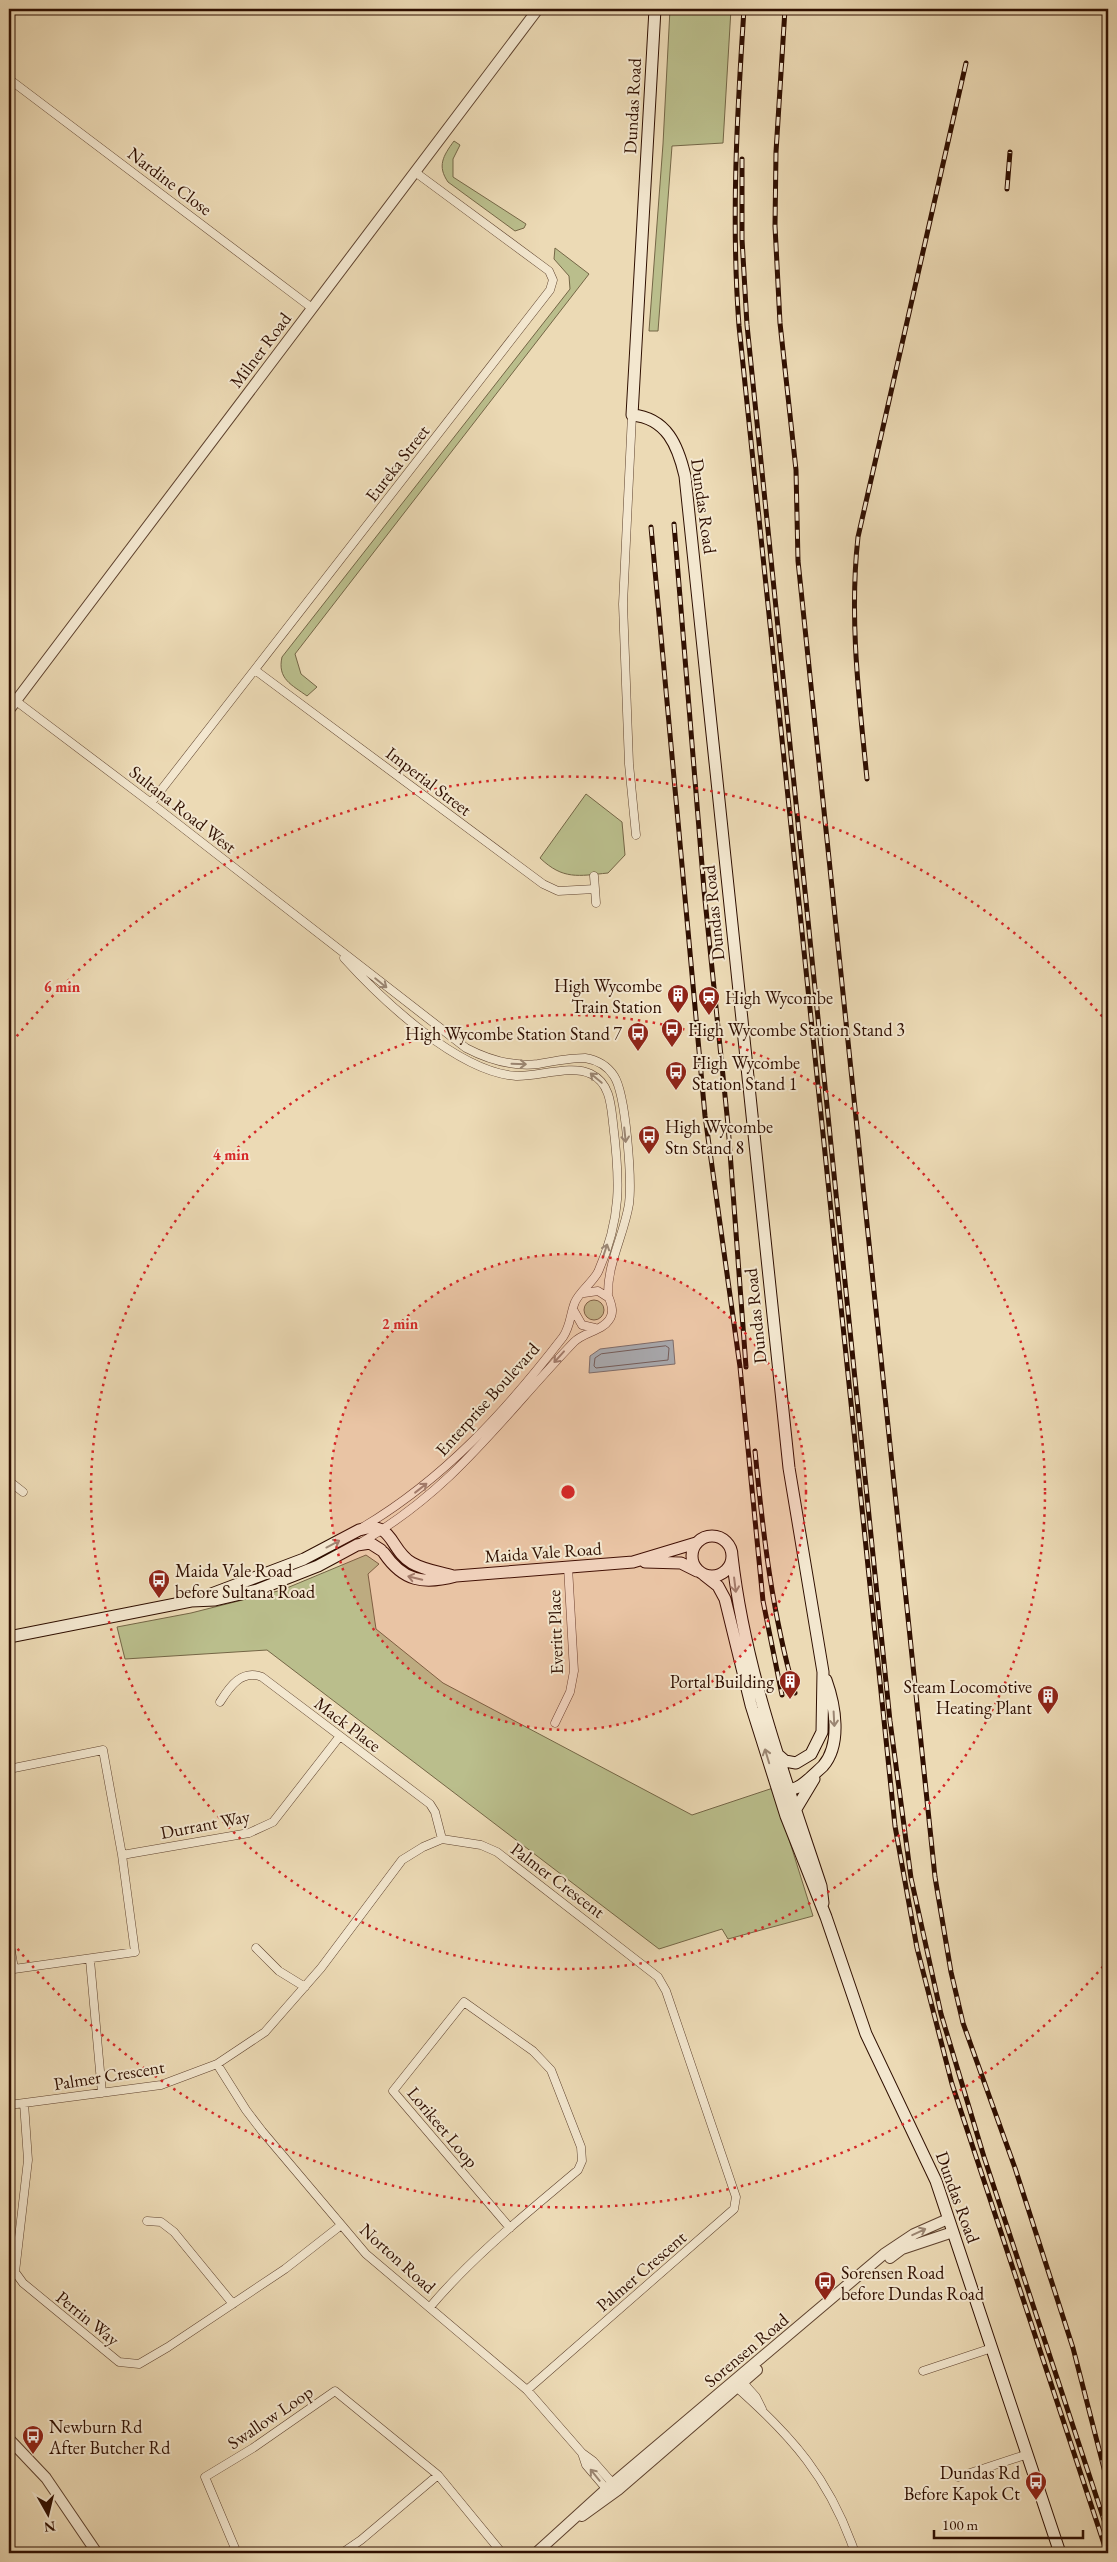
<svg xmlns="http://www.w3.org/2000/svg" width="1117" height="2562" viewBox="0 0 1117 2562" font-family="'EB Garamond',serif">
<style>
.green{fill:#babe8c;stroke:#746646}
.water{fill:#a0b7ba;stroke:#737470}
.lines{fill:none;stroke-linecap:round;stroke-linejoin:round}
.shore{stroke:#68635e;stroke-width:1}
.minor-casing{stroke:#5e422e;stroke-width:9}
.tertiary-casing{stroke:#5e422e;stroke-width:12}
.secondary-casing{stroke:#2f0f01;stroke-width:13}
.minor{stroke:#f3e7cf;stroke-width:8}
.tertiary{stroke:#f3e7cf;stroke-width:10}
.secondary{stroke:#f3e7cf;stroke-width:11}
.rail-casing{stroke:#2f0f01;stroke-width:5}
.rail{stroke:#f3e7cf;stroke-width:3;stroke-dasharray:9;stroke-linecap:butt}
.oneway{stroke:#9b8672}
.ring{fill:none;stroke:#d62828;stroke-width:2.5;stroke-dasharray:2.5 5}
.labels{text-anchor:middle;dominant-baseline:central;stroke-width:4;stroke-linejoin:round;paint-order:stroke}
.street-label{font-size:18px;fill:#2f0f01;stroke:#f3e7cf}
.poi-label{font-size:18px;fill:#2f0f01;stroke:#f3e7cf;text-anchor:start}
.centre{fill:#d62828;stroke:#f3e7cf;stroke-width:2.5}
.ring-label{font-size:15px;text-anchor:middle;font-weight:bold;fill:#d62828;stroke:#f3e7cf;stroke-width:4;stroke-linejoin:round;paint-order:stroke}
</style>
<rect width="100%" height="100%" fill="#ecdab5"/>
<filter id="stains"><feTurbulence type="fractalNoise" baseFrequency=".004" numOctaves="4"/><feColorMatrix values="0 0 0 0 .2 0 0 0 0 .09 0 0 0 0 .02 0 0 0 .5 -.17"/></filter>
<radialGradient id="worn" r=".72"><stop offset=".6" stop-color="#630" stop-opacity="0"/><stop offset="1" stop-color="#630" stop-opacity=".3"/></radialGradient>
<path class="green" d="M670,9H731L723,143L672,146L658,331H649L663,144Z
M454,141L460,145L453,159V177L526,224L524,228L515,231L448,182C437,166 443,156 454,141Z
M555,248L589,274L295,654L301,674L317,687L307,696C292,685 277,679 282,657L570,289L569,276L554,259Z
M586,794L622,822L625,855L608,873C578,876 563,880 540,858Z
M584 1310a10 10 0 1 1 20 0a10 10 0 1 1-20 0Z
M366,1555L379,1564L368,1574L376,1629L443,1683L692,1815L773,1788L813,1916L728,1939L722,1929L659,1949L267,1650L125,1659L117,1627L191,1613L282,1590Z"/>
<path class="water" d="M673,1340L675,1364L589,1373L590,1356L600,1349Z"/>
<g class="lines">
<path class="shore" d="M666,1346L669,1348L668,1360L596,1368L594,1366L595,1358L601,1354Z"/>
<g class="minor-casing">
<path id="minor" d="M9,79L312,308
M632,415L623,604L629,764L636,835
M255,670L543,884L558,891L595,889L596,903
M16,701L151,803L466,1048C489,1060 512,1067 538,1064C554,1061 570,1058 585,1058C597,1060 607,1065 614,1076C626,1094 632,1180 629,1204C624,1235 607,1264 608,1296
M151,803L550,290L553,280L549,271L415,172
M594,876L595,889
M344,958C382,1000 458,1072 516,1076C537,1077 572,1064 591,1074C610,1083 611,1105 613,1123C620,1180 622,1218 598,1272C592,1283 580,1291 575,1302C570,1314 571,1325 563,1337C506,1411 444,1479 363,1527
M574,1311L582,1325L595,1328
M9,1481L23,1492
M362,1542C455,1488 502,1417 574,1342C584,1332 602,1331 609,1320C614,1313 612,1306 609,1298L598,1291L584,1293
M220,1702C230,1686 242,1669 262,1677L430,1804L435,1812L442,1839
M555,1723L570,1692L574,1671L568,1567
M9,1769L103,1750L122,1855L135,1952L14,1969L9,1939
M122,1855L249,1833L273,1822L340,1736
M256,1948L279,1971L305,1987
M90,1960L102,2093
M217,2064L246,2110L262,2131L366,2254L527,2390L582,2453L593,2461L615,2486
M24,2103L28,2160L15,2272L23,2283L119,2362L139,2364L168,2347L285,2269L340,2226
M9,2105L161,2085L217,2064L265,2032L321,1968L402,1860L423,1847L442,1839L481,1845L497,1852L658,1977L666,1991L736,2197L734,2209L527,2390
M147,2221L161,2222L174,2232L233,2304
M430,2307C474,2255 526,2214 578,2170L582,2161L581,2147L551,2070L533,2051L464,2002L393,2091L510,2228
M923,2371L992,2348
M739,2378L756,2397L762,2409
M734,2385C792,2436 830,2479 855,2553
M582,2453L586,2465L609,2492
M958,2477L1028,2454
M237,2553L205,2477L253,2448L335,2391L438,2475L502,2553
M342,2553L361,2540L438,2475"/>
</g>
<g class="tertiary-casing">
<path id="tertiary" d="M9,710L538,9
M890,2258L902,2249L953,2232
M9,2439L46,2478L97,2553
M582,2516L618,2490L757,2370
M536,2553L613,2483L884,2254L914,2234L948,2219"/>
</g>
<g class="secondary-casing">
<path id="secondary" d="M655,9L632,415C667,418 678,446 685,476L789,1468L823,1672L822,1732L811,1754L796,1763L785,1761L777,1754
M692 1556a20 20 0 1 1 40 0a20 20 0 1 1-40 0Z
M384,1553C403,1581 423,1585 456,1576L633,1562L696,1543
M732,1556C745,1671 785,1777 821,1886L823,1903
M645,1562L681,1563L697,1571
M704,1575L718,1586L725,1599L751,1705L786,1816L826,1917L866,2034L936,2181L1060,2553
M206,1596L304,1559L359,1530C394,1519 389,1550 412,1563C424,1570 439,1572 453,1576
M9,1637L191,1601L215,1600L257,1590L318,1566L357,1545L370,1543L381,1550
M782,1788C793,1792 801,1786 809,1779C814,1774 819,1770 823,1766C842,1744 835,1705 826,1680
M796,1809L814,1779"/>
</g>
<use href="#minor" class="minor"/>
<use href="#tertiary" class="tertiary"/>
<use href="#secondary" class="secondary"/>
<g class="rail-casing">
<path id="rail" d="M744,9C737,115 731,220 739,326L895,1826L917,1948L952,2084L1107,2553
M785,9L776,152L775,226L780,323L796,470L798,561L935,1877L951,1972L963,2023L1015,2168L1073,2348L1108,2484
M742,159V239L747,325L890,1721L911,1878L941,2014L984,2157L1108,2532
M1007,189L1010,152
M674,524L704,890L728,1125L746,1367
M651,527L705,1116L740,1367L763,1601L782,1695
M867,779C859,698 849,618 858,537L966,63
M755,1451C763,1533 772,1614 795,1693"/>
</g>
<use href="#rail" class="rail"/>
</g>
<defs><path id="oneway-shaft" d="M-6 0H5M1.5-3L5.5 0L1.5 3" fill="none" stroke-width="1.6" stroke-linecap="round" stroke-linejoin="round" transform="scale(1.25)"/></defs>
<g class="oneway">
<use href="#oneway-shaft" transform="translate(381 983) rotate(39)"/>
<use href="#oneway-shaft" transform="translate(519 1064) rotate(2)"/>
<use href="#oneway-shaft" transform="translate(596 1078) rotate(-140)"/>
<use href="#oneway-shaft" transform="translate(625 1135) rotate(84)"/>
<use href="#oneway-shaft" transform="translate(605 1251) rotate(-72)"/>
<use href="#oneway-shaft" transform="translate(559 1357) rotate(132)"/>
<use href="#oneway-shaft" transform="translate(421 1488) rotate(-38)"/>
<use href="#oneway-shaft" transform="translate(333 1544) rotate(-28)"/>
<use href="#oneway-shaft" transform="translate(415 1578) rotate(-166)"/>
<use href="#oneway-shaft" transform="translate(735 1585) rotate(83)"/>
<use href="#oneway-shaft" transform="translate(834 1719) rotate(87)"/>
<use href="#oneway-shaft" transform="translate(767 1756) rotate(-107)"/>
<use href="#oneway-shaft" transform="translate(919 2232) rotate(-25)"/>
<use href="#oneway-shaft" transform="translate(595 2475) rotate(-129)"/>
</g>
<circle cx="568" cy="1492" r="238" fill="#d62828" fill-opacity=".12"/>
<g class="ring">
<circle cx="568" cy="1492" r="238"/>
<circle cx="568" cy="1492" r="477"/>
<path d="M1108 1961A715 715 0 0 1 12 1942M12 1042A715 715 0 0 1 1108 1023"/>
</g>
<defs>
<g id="building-pin" transform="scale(1.125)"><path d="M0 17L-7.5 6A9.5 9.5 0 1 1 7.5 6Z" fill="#8f2418" stroke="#f3e7cf"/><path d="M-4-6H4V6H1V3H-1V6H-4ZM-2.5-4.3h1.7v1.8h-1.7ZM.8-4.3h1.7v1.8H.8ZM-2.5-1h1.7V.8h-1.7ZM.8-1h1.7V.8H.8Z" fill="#fff"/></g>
<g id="station-pin" transform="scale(1.125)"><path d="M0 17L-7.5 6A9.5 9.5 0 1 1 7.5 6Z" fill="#8f2418" stroke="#f3e7cf"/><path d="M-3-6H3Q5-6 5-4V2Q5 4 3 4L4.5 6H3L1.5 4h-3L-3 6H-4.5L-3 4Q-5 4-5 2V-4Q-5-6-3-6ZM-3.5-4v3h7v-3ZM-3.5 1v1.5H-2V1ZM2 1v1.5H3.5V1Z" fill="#fff"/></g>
<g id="bus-pin" transform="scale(1.125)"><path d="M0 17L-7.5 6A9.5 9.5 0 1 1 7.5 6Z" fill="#8f2418" stroke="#f3e7cf"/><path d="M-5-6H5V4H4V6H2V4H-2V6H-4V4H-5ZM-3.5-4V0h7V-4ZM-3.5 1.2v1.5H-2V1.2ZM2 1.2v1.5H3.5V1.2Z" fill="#fff"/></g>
</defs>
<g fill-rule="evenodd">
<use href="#building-pin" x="678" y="995"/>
<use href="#station-pin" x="709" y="997"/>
<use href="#bus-pin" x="672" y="1029"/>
<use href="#bus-pin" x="638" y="1033"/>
<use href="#bus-pin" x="676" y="1072"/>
<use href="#bus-pin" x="649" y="1136"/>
<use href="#bus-pin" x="159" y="1580"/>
<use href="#building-pin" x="790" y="1681"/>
<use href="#building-pin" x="1048" y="1696"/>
<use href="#bus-pin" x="825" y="2282"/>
<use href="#bus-pin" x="33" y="2436"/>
<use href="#bus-pin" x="1036" y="2482"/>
</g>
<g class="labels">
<g class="street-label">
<text transform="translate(632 106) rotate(-87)">Dundas Road</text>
<text transform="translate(170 181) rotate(37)">Nardine Close</text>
<text transform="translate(260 350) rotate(-53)">Milner Road</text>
<text transform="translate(397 463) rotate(-52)">Eureka Street</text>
<text transform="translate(704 506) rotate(82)">Dundas Road</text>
<text transform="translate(429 781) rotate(37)">Imperial Street</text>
<text transform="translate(183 809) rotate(38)">Sultana Road West</text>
<text transform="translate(713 913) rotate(-96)">Dundas Road</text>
<text transform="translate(755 1316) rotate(-96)">Dundas Road</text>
<text transform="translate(487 1399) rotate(-48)">Enterprise Boulevard</text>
<text transform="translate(543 1552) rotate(-4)">Maida Vale Road</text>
<text transform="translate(555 1632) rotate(-92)">Everitt Place</text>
<text transform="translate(348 1724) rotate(37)">Mack Place</text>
<text transform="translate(205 1824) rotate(-11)">Durrant Way</text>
<text transform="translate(558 1880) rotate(37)">Palmer Crescent</text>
<text transform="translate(109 2075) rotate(-9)">Palmer Crescent</text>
<text transform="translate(443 2127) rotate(50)">Lorikeet Loop</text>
<text transform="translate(958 2197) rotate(70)">Dundas Road</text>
<text transform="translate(398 2258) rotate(42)">Norton Road</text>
<text transform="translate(641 2271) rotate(-41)">Palmer Crescent</text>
<text transform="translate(88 2318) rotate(39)">Perrin Way</text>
<text transform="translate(746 2350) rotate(-40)">Sorensen Road</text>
<text transform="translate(270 2417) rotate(-34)">Swallow Loop</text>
</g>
<g class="poi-label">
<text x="662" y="985" text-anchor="end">High Wycombe<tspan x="662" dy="21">Train Station</tspan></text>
<text x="725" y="997">High Wycombe</text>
<text x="688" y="1029">High Wycombe Station Stand 3</text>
<text x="622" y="1033" text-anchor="end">High Wycombe Station Stand 7</text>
<text x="692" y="1062">High Wycombe<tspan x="692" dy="21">Station Stand 1</tspan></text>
<text x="665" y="1126">High Wycombe<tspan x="665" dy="21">Stn Stand 8</tspan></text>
<text x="175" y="1570">Maida Vale Road<tspan x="175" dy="21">before Sultana Road</tspan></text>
<text x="774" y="1681" text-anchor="end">Portal Building</text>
<text x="1032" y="1686" text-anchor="end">Steam Locomotive<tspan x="1032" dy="21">Heating Plant</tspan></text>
<text x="841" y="2272">Sorensen Road<tspan x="841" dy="21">before Dundas Road</tspan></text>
<text x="49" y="2426">Newburn Rd<tspan x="49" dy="21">After Butcher Rd</tspan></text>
<text x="1020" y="2472" text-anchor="end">Dundas Rd<tspan x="1020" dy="21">Before Kapok Ct</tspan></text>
</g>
</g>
<circle cx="568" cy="1492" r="8" class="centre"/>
<g class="ring-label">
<text x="62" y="992">6 min</text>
<text x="231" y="1160">4 min</text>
<text x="400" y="1329">2 min</text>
</g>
<rect width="1117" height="2562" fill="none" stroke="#ecdab5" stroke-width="30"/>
<rect x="10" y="10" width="1097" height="2542" fill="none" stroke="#2f0f01" stroke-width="2.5"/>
<rect x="15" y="15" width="1087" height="2532" fill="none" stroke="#2f0f01"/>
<g transform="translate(48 2514) rotate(172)" stroke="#f3e7cf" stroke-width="4" paint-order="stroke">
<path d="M0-4L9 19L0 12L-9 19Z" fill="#2f0f01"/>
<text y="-8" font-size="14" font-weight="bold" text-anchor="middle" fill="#2f0f01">N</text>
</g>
<path d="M934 2530v8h149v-8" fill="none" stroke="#2f0f01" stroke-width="2.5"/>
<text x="942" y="2530" font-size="15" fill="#2f0f01" stroke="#f3e7cf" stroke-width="4" paint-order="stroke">100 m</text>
<rect width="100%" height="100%" filter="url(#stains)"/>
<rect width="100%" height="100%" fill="url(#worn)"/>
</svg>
